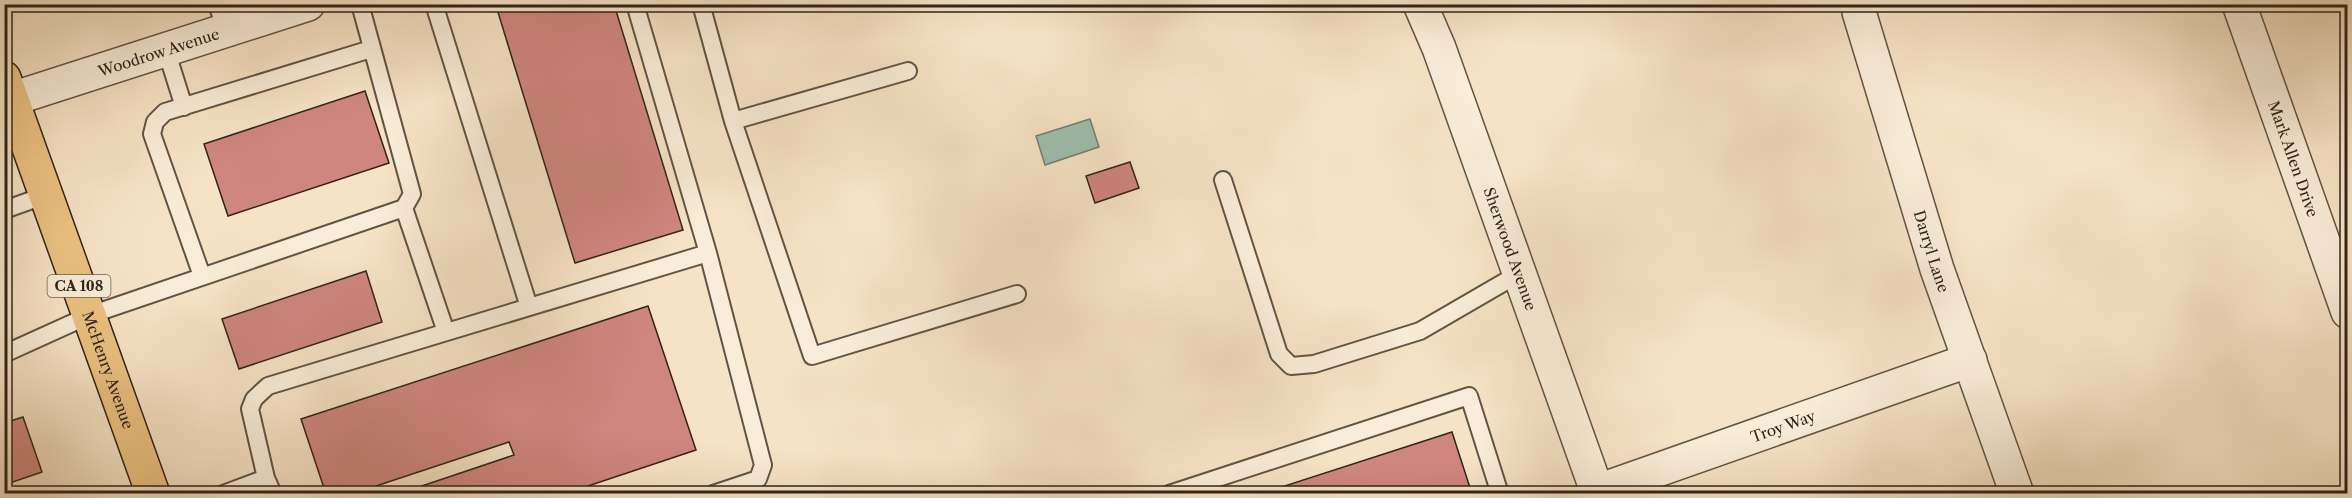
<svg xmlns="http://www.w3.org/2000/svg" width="2352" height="498" viewBox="0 0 2352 498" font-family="'Libre Caslon Text',serif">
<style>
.water{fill:#9dbfaf;stroke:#718173;stroke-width:1.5}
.building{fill:#cf867e;stroke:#30241a;stroke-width:1.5}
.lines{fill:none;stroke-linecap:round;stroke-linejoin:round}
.service-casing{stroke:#625445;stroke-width:20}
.minor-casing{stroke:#625445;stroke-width:36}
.tertiary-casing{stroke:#625445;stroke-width:36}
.primary-casing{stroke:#30241a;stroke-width:36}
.service{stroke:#f9edd9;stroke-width:16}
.minor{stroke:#f9edd9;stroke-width:33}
.tertiary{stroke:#f9edd9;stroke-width:33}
.primary{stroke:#ebc282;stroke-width:33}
.labels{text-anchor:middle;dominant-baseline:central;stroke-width:4.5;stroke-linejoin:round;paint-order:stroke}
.shield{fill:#f9edd9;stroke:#6c6053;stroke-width:1.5}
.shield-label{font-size:14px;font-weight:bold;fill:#30241a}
.street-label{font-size:15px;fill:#30241a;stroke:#f9edd9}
</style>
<rect width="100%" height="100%" fill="#f6e3c5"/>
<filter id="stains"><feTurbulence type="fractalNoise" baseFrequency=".00333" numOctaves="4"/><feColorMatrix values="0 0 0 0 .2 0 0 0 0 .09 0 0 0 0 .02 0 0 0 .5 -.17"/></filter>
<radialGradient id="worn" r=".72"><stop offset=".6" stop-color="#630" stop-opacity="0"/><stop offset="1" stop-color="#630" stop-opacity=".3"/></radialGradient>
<path class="water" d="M1090,119L1099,147L1045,165L1036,136Z"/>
<path class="building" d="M511,4H614L683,230L575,263L497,9Z
M365,91L389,163L228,216L204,144Z
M1130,162L1139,188L1095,203L1086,176Z
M366,271L382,322L239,369L222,319Z
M648,306L696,450L564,494H398L514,455L509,442L352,494H326L301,419Z
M23,417L42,472L4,485V423Z
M1452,432L1472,494H1260Z"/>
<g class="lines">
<g class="service-casing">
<path id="service" d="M217,4L226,30
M360,4L412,194L404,208L446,332
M434,4L529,307
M635,4L708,253L763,465L758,479L713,494
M701,4L733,121L812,356L1017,294
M166,50L184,107
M733,121L908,71
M1223,180L1279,354L1291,366L1314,364L1420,331L1520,273
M4,210L46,195
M202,276L152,134L155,122L165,112L371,49
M4,354L90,315L404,208
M223,494L266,478
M273,494L266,478L250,409L254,399L268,386L708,253
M1169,494L1469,396L1500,494"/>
</g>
<g class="minor-casing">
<g id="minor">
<path id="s1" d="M1859,4V12L1937,269L2017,494"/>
<path id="s2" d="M2239,4L2348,312"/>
<path id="s3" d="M1598,491L1970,360"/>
</g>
</g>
<g class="tertiary-casing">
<g id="tertiary">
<path id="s4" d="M1420,4L1439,48L1598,494"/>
<path id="s5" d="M12,99L308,4"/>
</g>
</g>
<g class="primary-casing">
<g id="primary">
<path id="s6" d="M4,78L153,494"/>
</g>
</g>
<use href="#service" class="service"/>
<use href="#minor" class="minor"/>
<use href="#tertiary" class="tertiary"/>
<use href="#primary" class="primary"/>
</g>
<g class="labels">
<rect class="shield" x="47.5" y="275" width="63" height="22" rx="4.5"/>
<g class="shield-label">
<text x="79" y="286">CA 108</text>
</g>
<g class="street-label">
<text stroke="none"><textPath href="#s5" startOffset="154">Woodrow Avenue</textPath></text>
<text stroke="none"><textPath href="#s2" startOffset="164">Mark Allen Drive</textPath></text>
<text stroke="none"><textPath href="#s4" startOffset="261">Sherwood Avenue</textPath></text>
<text stroke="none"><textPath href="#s1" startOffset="258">Darryl Lane</textPath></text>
<text stroke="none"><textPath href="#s6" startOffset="310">McHenry Avenue</textPath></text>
<text stroke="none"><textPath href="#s3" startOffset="196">Troy Way</textPath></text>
</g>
</g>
<rect width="2352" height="498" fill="none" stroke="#f6e3c5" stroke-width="24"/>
<rect x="6" y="6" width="2340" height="486" fill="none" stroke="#30241a" stroke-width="3"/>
<rect x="12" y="12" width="2328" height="474" fill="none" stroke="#30241a" stroke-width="1.5"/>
<rect width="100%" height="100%" filter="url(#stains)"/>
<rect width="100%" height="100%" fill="url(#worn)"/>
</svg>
